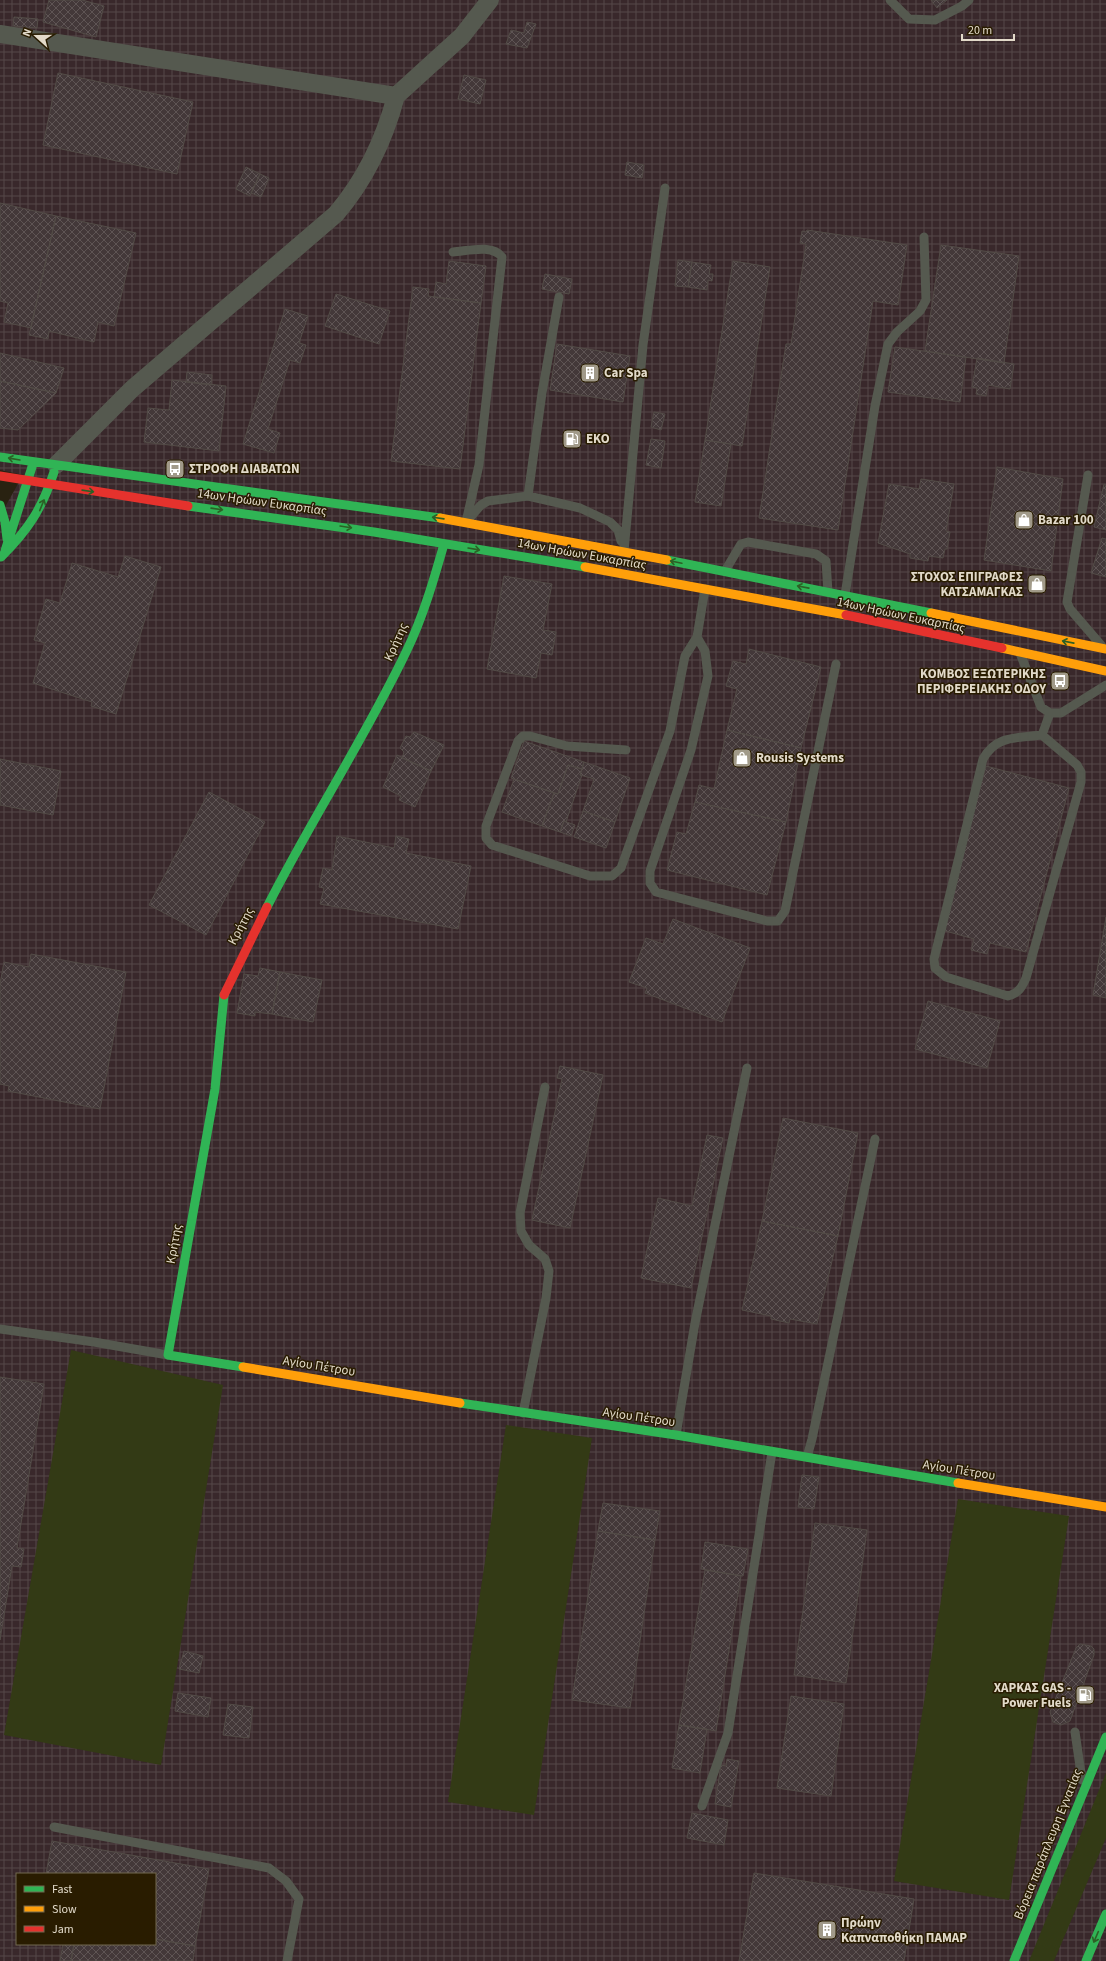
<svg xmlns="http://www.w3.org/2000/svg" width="1106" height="1961" viewBox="0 0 1106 1961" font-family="'Source Sans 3',sans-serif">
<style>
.industrial{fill:url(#industrial-grid);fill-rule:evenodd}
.grass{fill:#333a15}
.building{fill:url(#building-cross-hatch);stroke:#534c47}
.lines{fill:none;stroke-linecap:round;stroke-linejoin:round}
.lane{stroke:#55594f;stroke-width:9}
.street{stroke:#55594f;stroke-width:18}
.fast{stroke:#30b455;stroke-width:9}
.slow{stroke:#ff9f0a;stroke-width:9}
.jam{stroke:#e5322d;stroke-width:9}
.oneway{stroke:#2c6026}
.labels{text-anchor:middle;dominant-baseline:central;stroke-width:3;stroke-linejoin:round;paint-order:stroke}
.poi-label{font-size:13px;font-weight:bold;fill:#e2dac9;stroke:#291c00;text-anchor:start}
.street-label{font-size:13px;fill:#e2dac9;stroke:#291c00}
</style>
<defs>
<pattern id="industrial-grid" width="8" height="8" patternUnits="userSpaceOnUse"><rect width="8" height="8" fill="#39282b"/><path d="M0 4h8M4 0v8" fill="none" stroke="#554748"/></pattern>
<pattern id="building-cross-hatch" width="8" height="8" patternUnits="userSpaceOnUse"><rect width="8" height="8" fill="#433839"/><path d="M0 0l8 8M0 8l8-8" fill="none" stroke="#5e5454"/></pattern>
</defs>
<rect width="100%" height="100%" fill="#292211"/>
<path class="industrial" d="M0,0H1106V1961H0V516L23,475L0,470ZM17,1874H155V1944H17Z"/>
<path class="grass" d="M71,1350L223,1385L161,1765L4,1735Z
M506,1425L592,1438L534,1815L448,1802Z
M958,1499L1069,1516L1009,1900L894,1881Z
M1106,1773V1838L1054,1961H1029Z"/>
<path class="building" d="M49,0H82L104,6L96,37L43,22Z
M931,0H947L937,8Z
M14,17L38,19L37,28L13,26Z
M527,22L536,24L527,48L506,44L511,30L524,33Z
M58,73L193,102L177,174L43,145Z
M464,75L486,80L480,104L458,99Z
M627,162L644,165L642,178L625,175Z
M246,167L260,174L250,196L236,189Z
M260,174L269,178L261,197L251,193Z
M0,203L56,216L31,328L4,322L8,303L0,301Z
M56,216L136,233L114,326L98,322L94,342L49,331L48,339L29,335Z
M807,230L907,245L898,305L873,301L838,530L759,518L786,344H791L806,244L800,243L802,231L806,232Z
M941,245L1019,256L1004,363L925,351Z
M678,260L692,262L688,287L675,286Z
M449,261L486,266L481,303L434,297L436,282L446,284Z
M733,261L770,267L742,446L705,440Z
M692,262L711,265L709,274H713L712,281L708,280L707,290L688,287Z
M545,274L572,279L569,294L542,289Z
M413,287L429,289L428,296L481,303L460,469L391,461Z
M336,294L390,311L379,344L325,326Z
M285,309L308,316L299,343L306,345L300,363L290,360L268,429L280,433L274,453L243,444Z
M557,344L630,356L623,402L550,390Z
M895,347L966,357L960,402L888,392Z
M0,353L64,368L56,393L0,381Z
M977,358L1014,364L1010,389L988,385L986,396L976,394L977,388L972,387Z
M187,372L212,375L211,385L186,382Z
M172,380L226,386L219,451L144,442L148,408L169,410Z
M0,381L56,393L18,430L0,428Z
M654,412L665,414L661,430L651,427Z
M651,439L665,441L661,468L646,465Z
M705,440L731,444L721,506L695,502Z
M997,467L1063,479L1051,571L984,560Z
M921,479L954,484L946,531L950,532L947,549H945L943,558L929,556L928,561L910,558V554L878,543L889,484L919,489Z
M1104,484L1106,485V530L1094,527Z
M1102,538L1106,539V577L1091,573Z
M125,556L161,567L116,714L91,706L92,702L33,683L45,643L34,640L46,599L60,603L72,563L118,577Z
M504,576L552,584L543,630L556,632L552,655L541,653L536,678L487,669Z
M749,649L821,667L801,748L727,730L737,689L726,686L733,661L746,664Z
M727,730L801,748L786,822L695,802L699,785L714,789Z
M414,732L444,745L431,771L402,758L404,752L400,748L406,736L410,737Z
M524,741L584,762L582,769L568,765L558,794L511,778Z
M397,755L431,771L415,807L399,800L401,796L383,787Z
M0,759L61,771L53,815L0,805Z
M584,762L630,778L615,822L583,811L594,779L580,775Z
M568,765L582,769L580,775H582L566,822L564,821L560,832L542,826L554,793L558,794Z
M986,766L1069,788L1026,952L990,943L987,954L971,950L974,939L942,930Z
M514,779L554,793L542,826L502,812Z
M209,792L265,822L206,935L149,905Z
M695,802L786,822L767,895L667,870L677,832L686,834Z
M583,811L615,822L606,848L574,837Z
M564,821L575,825L571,836L560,832Z
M337,836L394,848L396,836L409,839L406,853L471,866L458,929L320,904L324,888L319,887L323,868L332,870Z
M1106,917V998L1093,995Z
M673,919L750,948L722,1022L645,993L647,988L629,982L646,938L663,944Z
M31,954L126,972L100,1109L8,1091L9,1086L0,1084V984L4,962L29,967Z
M260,968L280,972L272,1014L255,1012V1016L237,1013L244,974L258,976Z
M280,972L322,980L313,1022L272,1014Z
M928,1001L1000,1021L987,1068L915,1049Z
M560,1066L603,1075L570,1228L532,1220L562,1079L557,1078Z
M783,1118L858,1133L838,1236L762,1221Z
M707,1135L723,1138L691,1288L641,1278L658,1198L692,1206Z
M762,1221L838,1236L817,1324L790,1319L789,1323L771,1319V1316L742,1310Z
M0,1377L44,1384L17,1548L24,1549L21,1567L12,1566L0,1640Z
M802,1475L819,1477L814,1509L798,1507Z
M603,1503L660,1511L655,1540L598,1531Z
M815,1523L867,1530L846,1683L794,1675Z
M598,1531L655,1540L630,1708L572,1700Z
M705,1542L748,1549L743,1576L701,1569Z
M705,1570L741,1576L716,1731L679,1725Z
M1080,1644L1091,1646L1094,1649V1655L1070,1721L1061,1725L1053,1722L1050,1712L1076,1648Z
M184,1651L203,1656L199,1673L179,1669Z
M178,1693L211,1698L208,1717L175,1711Z
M791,1696L844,1704L831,1796L777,1788Z
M228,1704L253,1707L249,1738L223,1735Z
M679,1725L707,1729L700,1773L672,1768Z
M727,1759L739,1761L731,1807L715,1804L721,1765L726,1766Z
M692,1813L728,1820L724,1845L687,1838Z
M52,1841L209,1869L195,1946L155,1939V1874H46Z
M754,1873L914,1899L904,1961H739Z
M155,1939L195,1946L193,1961H71L74,1944H155Z
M63,1944H74L71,1961H60Z"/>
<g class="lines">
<path class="lane" d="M890,0L909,19L935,20L962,6L969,0
M453,252C468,251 492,244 502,257L479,465L466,522
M1088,475L1067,602L1070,609L1101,645
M528,496L542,393L559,297
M467,521L481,505L488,501L528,496L580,508L610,522L618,530L621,541
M624,551L643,345L665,188
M725,571L741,544L748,542L816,554L826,561L828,592
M845,595L875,406L888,344L897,332L920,311L926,300L924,237
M697,637L705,651L708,676L691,750L650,871V883L656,892L767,921H778L785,911L836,664
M1020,653L1041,707L1050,713H1061L1106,685
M1042,735L1077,765L1081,772V782L1026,978C1022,987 1019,993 1008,996L946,977L935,968L934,959L983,759C996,735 1018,738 1042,735L1050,713
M626,750L567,746L530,736H523L518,741L486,826V838L492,845L590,876H612L621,868L670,731L685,656L697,637L705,589
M0,1329L94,1342L168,1355
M523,1413L546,1298L549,1271L545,1259L529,1245L521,1231L520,1213L545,1087
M676,1435L695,1323L747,1068
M807,1457L812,1439L875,1139
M1075,1732L1082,1780
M702,1806L728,1733L772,1452
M54,1827L269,1868L286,1881L299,1899L287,1961"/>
<path class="street" d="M0,34L396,96C384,141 365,180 336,214L132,389L56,465
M396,96L462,36L490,0"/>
<path class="fast" d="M0,457L440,518
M0,505L5,522L7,539
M188,506L374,532L585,567
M5,551L32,467
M1,557C28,530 42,509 54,472
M667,560L931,613
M267,907C311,820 365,738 407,650C423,617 434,579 444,544
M224,995L215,1089L168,1355L243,1367
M460,1403L676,1435L958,1483
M1014,1961L1106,1737
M1086,1961L1106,1914"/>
<path class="slow" d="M440,518L667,560
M585,567L846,615
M931,613L1106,649
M1002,648L1106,671
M243,1367L460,1403
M958,1483L1106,1507"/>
<path class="jam" d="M0,476L188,506
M846,615L1002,648
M224,995L267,907"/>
</g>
<defs><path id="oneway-shaft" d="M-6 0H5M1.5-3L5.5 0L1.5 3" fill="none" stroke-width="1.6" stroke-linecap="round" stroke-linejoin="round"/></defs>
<g class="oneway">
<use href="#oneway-shaft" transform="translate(14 459) rotate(-170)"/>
<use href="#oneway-shaft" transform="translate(88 491) rotate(8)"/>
<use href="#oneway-shaft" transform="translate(42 505) rotate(-68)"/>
<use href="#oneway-shaft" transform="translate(217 509) rotate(8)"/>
<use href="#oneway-shaft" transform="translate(438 518) rotate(-172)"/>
<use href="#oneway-shaft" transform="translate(346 527) rotate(9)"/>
<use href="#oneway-shaft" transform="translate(474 549) rotate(10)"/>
<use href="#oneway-shaft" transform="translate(676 562) rotate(-168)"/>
<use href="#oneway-shaft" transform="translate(803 587) rotate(-169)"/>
<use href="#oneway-shaft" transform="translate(1068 642) rotate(-169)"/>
<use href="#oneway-shaft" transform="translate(1096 1937) rotate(113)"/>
</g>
<defs>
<g id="building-square" transform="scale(1)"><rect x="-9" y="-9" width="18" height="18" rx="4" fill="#a19a89" stroke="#291c00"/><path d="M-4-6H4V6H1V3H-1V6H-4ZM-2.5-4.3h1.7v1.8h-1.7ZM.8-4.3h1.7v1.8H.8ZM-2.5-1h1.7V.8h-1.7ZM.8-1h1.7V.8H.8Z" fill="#fff"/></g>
<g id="fuel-square" transform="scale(1)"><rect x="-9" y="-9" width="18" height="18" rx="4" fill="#a19a89" stroke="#291c00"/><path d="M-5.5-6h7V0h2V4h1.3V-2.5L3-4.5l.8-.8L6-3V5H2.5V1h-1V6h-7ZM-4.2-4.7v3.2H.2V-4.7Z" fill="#fff"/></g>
<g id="bus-square" transform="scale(1)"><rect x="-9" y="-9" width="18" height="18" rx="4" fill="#a19a89" stroke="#291c00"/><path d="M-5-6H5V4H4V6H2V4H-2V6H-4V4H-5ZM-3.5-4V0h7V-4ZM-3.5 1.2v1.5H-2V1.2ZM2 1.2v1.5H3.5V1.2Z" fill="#fff"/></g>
<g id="shop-square" transform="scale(1)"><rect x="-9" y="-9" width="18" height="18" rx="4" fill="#a19a89" stroke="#291c00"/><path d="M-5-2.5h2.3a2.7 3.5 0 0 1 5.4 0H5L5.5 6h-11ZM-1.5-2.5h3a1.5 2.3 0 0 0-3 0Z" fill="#fff"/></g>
</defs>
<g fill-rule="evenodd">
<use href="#building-square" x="590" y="373"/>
<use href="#fuel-square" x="572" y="439"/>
<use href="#bus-square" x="175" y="469"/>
<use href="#shop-square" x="1024" y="520"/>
<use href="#shop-square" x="1037" y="584"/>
<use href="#bus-square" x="1060" y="681"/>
<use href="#shop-square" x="742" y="758"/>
<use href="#fuel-square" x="1085" y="1695"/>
<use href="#building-square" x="827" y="1930"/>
</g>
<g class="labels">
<g class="poi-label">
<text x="604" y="373">Car Spa</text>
<text x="586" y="439">ΕΚΟ</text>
<text x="189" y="469">ΣΤΡΟΦΗ ΔΙΑΒΑΤΩΝ</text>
<text x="1038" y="520">Bazar 100</text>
<text x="1023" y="577" text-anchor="end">ΣΤΟΧΟΣ ΕΠΙΓΡΑΦΕΣ<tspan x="1023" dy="15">ΚΑΤΣΑΜΑΓΚΑΣ</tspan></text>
<text x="1046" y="674" text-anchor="end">ΚΟΜΒΟΣ ΕΞΩΤΕΡΙΚΗΣ<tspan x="1046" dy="15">ΠΕΡΙΦΕΡΕΙΑΚΗΣ ΟΔΟΥ</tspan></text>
<text x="756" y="758">Rousis Systems</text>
<text x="1071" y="1688" text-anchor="end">ΧΑΡΚΑΣ GAS -<tspan x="1071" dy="15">Power Fuels</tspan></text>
<text x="841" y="1923">Πρώην<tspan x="841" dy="15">Καπναποθήκη ΠΑΜΑΡ</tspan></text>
</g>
<g class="street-label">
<text transform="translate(262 502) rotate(8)">14ων Ηρώων Ευκαρπίας</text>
<text transform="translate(582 554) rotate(10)">14ων Ηρώων Ευκαρπίας</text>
<text transform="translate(901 615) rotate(12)">14ων Ηρώων Ευκαρπίας</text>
<text transform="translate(396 642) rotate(-66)">Κρήτης</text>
<text transform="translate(241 926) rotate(-62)">Κρήτης</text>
<text transform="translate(174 1244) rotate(-80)">Κρήτης</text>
<text transform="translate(319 1366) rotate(9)">Αγίου Πέτρου</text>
<text transform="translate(639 1417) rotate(8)">Αγίου Πέτρου</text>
<text transform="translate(959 1470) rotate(9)">Αγίου Πέτρου</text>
<text transform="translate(1048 1844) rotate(-68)">Βόρεια παράπλευρη Εγνατίας</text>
</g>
</g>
<rect x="16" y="1873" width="140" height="72" fill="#291c00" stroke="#736850"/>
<rect x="24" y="1886" width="20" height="6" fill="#30b455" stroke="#736850"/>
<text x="52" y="1893" font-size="12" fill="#e2dac9">Fast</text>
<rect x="24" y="1906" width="20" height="6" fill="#ff9f0a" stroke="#736850"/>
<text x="52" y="1913" font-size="12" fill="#e2dac9">Slow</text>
<rect x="24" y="1926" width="20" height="6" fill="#e5322d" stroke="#736850"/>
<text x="52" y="1933" font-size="12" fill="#e2dac9">Jam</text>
<g transform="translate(36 36) rotate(291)" stroke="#291c00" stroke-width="3" paint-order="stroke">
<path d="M0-3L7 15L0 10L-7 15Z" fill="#e2dac9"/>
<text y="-6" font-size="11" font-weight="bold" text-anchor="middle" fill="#e2dac9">N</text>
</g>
<path d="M962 34v6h52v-6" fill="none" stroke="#e2dac9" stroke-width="2"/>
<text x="968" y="34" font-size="12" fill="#e2dac9" stroke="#291c00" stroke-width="3" paint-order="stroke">20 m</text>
</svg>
